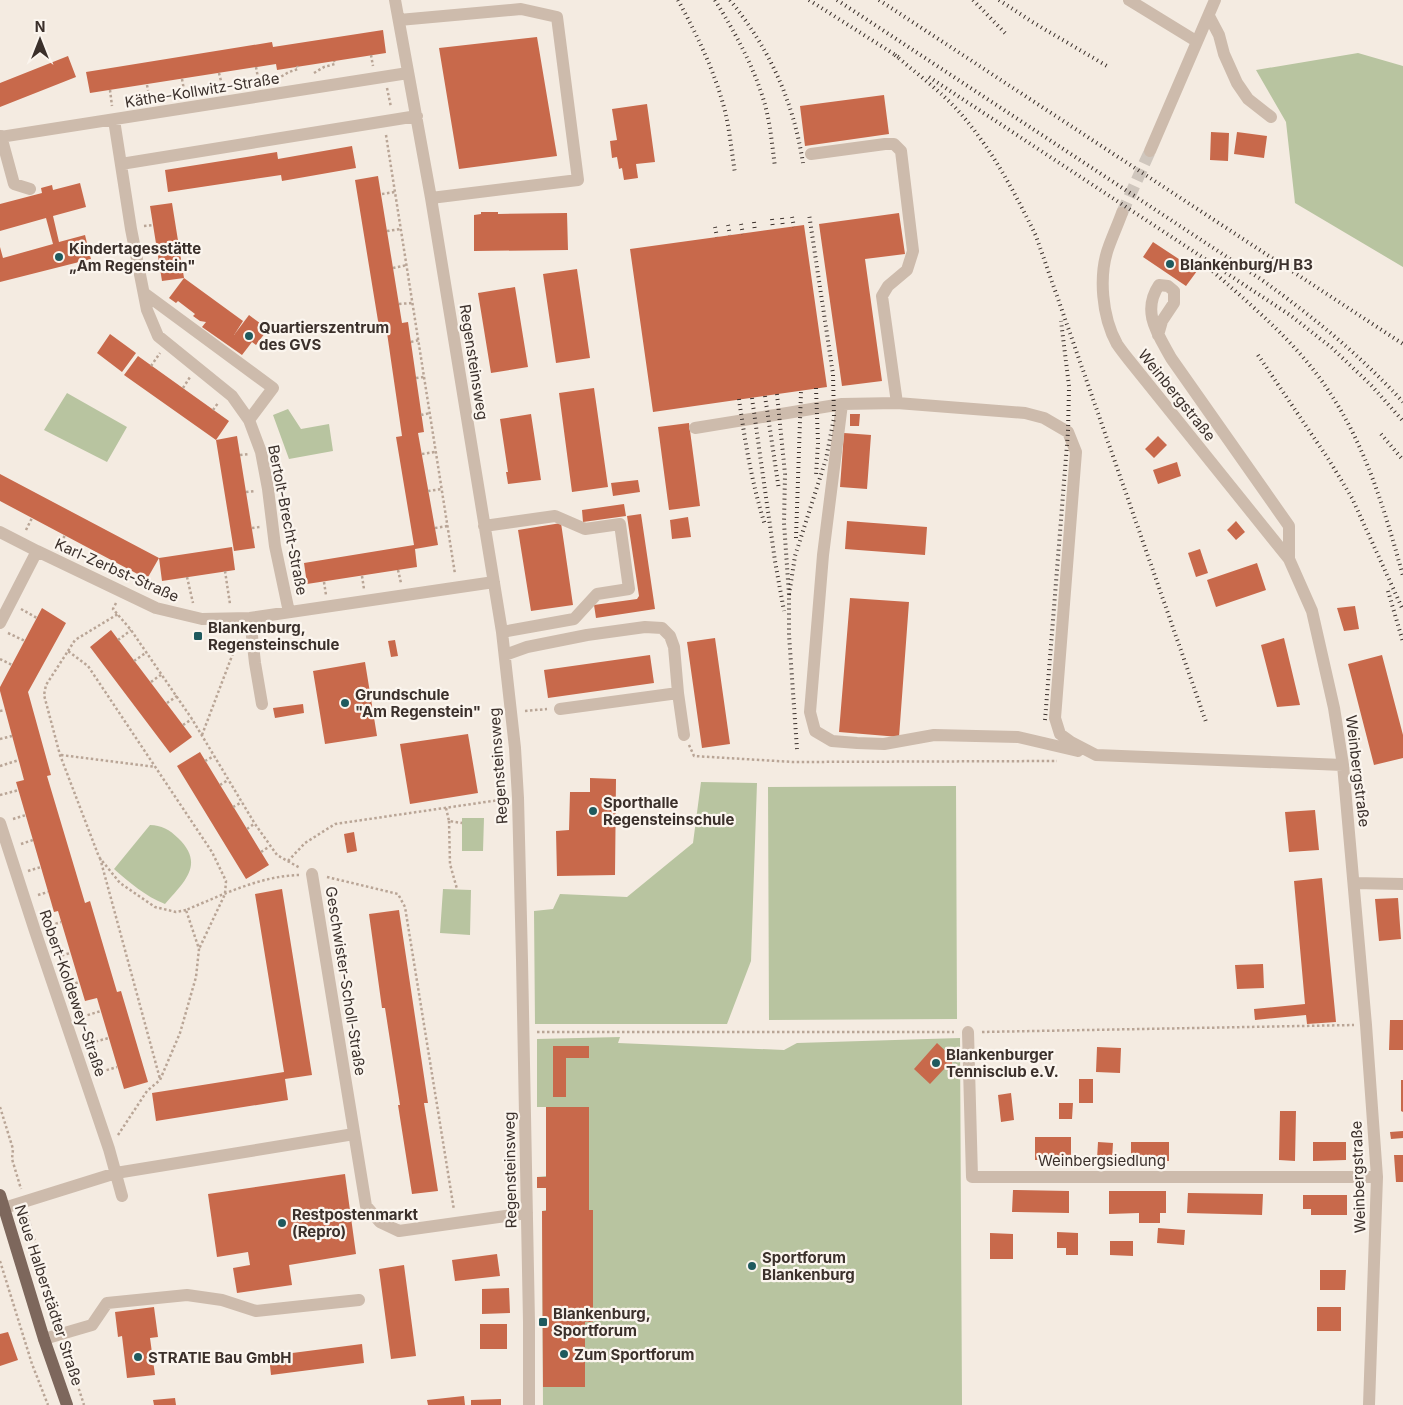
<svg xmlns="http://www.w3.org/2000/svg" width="1403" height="1405" viewBox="0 0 1403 1405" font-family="Inter,sans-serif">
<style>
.green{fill:#b8c4a0}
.building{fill:#c8694b}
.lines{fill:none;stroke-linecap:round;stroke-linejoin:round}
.minor-tunnel{stroke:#cfc6bd;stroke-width:12;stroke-dasharray:12 6;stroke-linecap:butt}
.path{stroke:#b9a596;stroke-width:2.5;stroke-dasharray:2.5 2.5;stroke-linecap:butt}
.minor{stroke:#cdbbac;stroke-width:12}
.major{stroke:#7d675c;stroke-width:12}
.rail{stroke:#3b302b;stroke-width:4;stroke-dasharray:1 4;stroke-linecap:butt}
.poi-dot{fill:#1f5a5e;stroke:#fbf5ee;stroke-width:2}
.labels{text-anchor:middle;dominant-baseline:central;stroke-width:4.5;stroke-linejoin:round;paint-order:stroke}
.street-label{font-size:15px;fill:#3b302b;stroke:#fbf5ee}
.poi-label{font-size:15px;font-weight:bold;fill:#3b302b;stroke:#fbf5ee;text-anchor:start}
</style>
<rect width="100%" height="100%" fill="#f4ebe1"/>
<path class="green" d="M1358,53L1403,66V267L1295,203L1286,122L1256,70Z
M67,393L127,427L107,462L44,430Z
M288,409L301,429L329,424L333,451L289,459L273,415Z
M701,782L757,783L751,961L727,1024H535L534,911L553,909L560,894L627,897L693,843Z
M956,786L957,1019L769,1020L768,787Z
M462,818H484L483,851H462Z
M150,825C161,825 170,830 178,838C205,864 185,881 165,904C145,896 130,883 114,869Z
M443,889L471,890L470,935L440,933Z
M620,1037L618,1043L784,1050L797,1043L960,1038L962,1405H543L542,1211L546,1210V1188H537V1177L546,1176V1107H537V1039Z"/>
<path class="building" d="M383,30L386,53L277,70L276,64L90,93L86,72L272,42L273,47Z
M537,37L557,156L459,169L439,48Z
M68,56L76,77L0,107V83Z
M884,95L889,134L805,146L800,106Z
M647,104L655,162L636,164L638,178L624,180L622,168L619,169L617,157L612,158L610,141L617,140L612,109Z
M1211,132L1229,133L1228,161L1210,160Z
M1237,132L1267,136L1264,158L1234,154Z
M352,146L356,168L282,181L281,175L168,192L165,170L277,152L278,159Z
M378,176L402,323L408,322L424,432L418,433L438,545L415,549L417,567L307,584L304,563L414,545L396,437L402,436L386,326L379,327L355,180Z
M80,183L86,207L53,216L59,242L85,235L91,259L0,282V247L3,258L53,244L46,218L0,231V204L42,193L41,188L52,185L53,190Z
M172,203L184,278L243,321L234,335L249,315L268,329L256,345L252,342L242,355L202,327L206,322L200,321L193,316L195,314L178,301L176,303L169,298L184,278L162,281L150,206Z
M481,212H498V214L567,213L568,250L474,251V215L481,214Z
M899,213L905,254L865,259L882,381L842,386L819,224Z
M804,225L827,387L653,412L630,249Z
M1153,242L1197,271L1186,286L1143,257Z
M577,269L590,358L556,363L543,274Z
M515,287L528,367L491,373L478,293Z
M110,334L136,353L122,372L97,353Z
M138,356L229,421L216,440L237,436L255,548L234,551L216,440L124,375Z
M594,388L608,487L572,492L559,393Z
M531,414L541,480L508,484L506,472H508L500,419Z
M850,414H860L859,426H850Z
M689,423L700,506L669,510L658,427Z
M844,433L871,435L867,489L840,487Z
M1158,436L1167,445L1154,458L1145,449Z
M1177,462L1181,476L1158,484L1153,470Z
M0,474L159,558L232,547L235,570L162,581L159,558L147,579L0,501Z
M638,480L640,492L613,496L611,483Z
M624,504L626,516L583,522L582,510Z
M641,514L655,609L596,618L594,605L637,599L639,596L627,516Z
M688,517L691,537L672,539L670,520Z
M847,521L927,527L925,555L845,549Z
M1236,521L1245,532L1236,540L1227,530Z
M561,523L573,605L531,611L518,530Z
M1200,549L1208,573L1196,577L1188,553Z
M1257,563L1266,590L1216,607L1207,580Z
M850,598L909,602L899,737L839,732Z
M1355,606L1359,629L1344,631L1337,608Z
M42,608L66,623L28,692L51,775L47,776L85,903L90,901L117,992L121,991L148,1082L124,1089L97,998L85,1001L58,911L54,912L16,782L24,780L0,691V687Z
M111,630L192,737L170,753L90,647Z
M715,638L730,744L702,748L687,642Z
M1284,638L1300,705L1277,707L1261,645Z
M395,640L398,656L391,657L388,641Z
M650,655L654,683L548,698L544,670Z
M1382,655L1403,735V758L1374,765L1348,664Z
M365,662L377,736L325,744L313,671Z
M303,704L304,713L275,718L273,708Z
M468,734L478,793L410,804L400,744Z
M200,752L269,865L246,879L177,766Z
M590,778L616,779L615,875L557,876L556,831L569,830L570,792H590Z
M1315,810L1319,850L1289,852L1285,812Z
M354,832L357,851L347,853L344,834Z
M1322,878L1336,1022L1307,1024L1306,1015L1255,1020L1254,1009L1305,1004L1294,881Z
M282,889L312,1075L285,1079L288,1100L156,1121L152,1093L284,1072L255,894Z
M1398,898L1401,939L1379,941L1375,899Z
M399,910L428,1103H424L438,1191L412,1194L398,1105H400L385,1008H382L369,914Z
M1263,964L1264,988L1237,989L1235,965Z
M1390,1020H1403V1050H1389Z
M937,1043L952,1057V1075L945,1068L930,1084L914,1069Z
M553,1046H589V1058H566V1097H553Z
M1097,1047L1121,1048L1120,1073L1096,1072Z
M1079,1079H1093V1103H1079Z
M1401,1080H1403V1112L1401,1111Z
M1011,1093L1014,1120L1001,1122L998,1095Z
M1059,1103H1073L1072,1119H1059Z
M546,1107H589V1210H593V1322H585V1387H543L542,1211H546V1188H537V1177H546Z
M1280,1111H1296L1295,1161L1279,1160Z
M1403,1131V1138L1391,1139L1390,1132Z
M1035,1137H1071V1160H1035Z
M1098,1142L1113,1143L1112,1160L1097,1159Z
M1131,1142H1169V1161H1131Z
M1313,1142H1346V1160L1313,1161Z
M1394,1155H1403V1182H1396Z
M345,1174L356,1254L289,1265L292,1285L237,1293L233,1268L250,1265L248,1252L217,1257L208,1194Z
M1013,1190L1069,1191V1213L1012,1212Z
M1109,1191H1166V1213H1160V1223H1139V1213L1109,1214Z
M1188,1193L1263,1194L1262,1215L1187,1213Z
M1303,1195H1347V1215H1311V1209H1303Z
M1158,1228L1185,1230L1184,1245L1157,1243Z
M1057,1232L1078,1233V1255H1066V1248H1057Z
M990,1233L1013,1234V1259H990Z
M1110,1241H1133V1256L1110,1255Z
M497,1254L500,1276L455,1281L452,1260Z
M404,1265L416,1356L391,1359L379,1269Z
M1320,1270H1346L1345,1290H1320Z
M509,1288L510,1313L482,1314V1289Z
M154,1307L158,1337L150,1338L155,1375L127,1378L122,1336L118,1337L115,1312Z
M1317,1307H1341V1331H1317Z
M480,1324H507V1349H480Z
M8,1332L18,1360L0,1366V1334Z
M362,1344L364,1363L271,1375L269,1356Z
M464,1396L465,1405H428L427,1400Z
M175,1398L176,1405H154L153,1400Z
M501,1399V1405H471V1400Z"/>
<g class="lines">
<path class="minor-tunnel" d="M1122,213L1150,151"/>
<path class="path" d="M371,55L373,66
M256,67L259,83
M219,73L223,89
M314,73L324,67L335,64L334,61
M182,79L185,95
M277,79L289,72L298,69L297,66
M147,85L150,100
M387,88L391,107
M110,90L112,106
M386,135L455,574
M382,194L395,192
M144,226L153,225
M387,231L401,229
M151,264L159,262
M393,268L407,265
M399,304L412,303
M411,342L419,340
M151,366L160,353
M416,378L424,377
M183,388L190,377
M213,410L218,403
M421,415L430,413
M422,454L435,452
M240,455L249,454
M428,491L442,489
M246,492L255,491
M252,528L260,527
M435,528L448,526
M26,530L32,518
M59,547L65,535
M94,563L98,553
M398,570L401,583
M225,571L230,604
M362,576L364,589
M187,577L193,603
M127,580L131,571
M324,582L326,595
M116,603L113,609L131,630L192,719L255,824L277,855L300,868
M21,609L37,618
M8,633L25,641
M118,640L131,630
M68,651L75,640L118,614
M0,659L12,665
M134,661L147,652
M151,682L162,674
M167,703L177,696
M0,711L5,710
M525,711L547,709
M183,725L192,719
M202,735L238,640
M0,739L12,736
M689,745L694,756L793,762L1057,761
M61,755L156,767
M205,761L214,756
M0,766L19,760
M220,785L228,780
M0,795L19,790
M233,807L242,802
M446,808L449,821L462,823
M13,819L26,815
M449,821L450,864L457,889
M247,829L254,824
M21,844L33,840
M261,852L270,846
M100,858L160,1079
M288,861L305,843L335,824L506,799
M28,871L41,867
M327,877L398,894L405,907L454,1210
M38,895L48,892
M186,910L176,912L155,907L120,883L99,857L60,755L44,695L46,685L68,651L88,666L212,852L226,881L225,894L199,949
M46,927L61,922
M57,957L70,953
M66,987L79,982
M78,1018L101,1011
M537,1032H954
M982,1032L1354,1025
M86,1044L109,1038
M97,1073L117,1067
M0,1107L13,1149L12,1159L21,1189
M118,1135L147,1091L160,1080L180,1033L196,977L199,949L186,910C222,895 260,876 299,875
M27,1214L58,1322
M0,1261L32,1364L48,1405
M65,1346L84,1405"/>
<path class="minor" d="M395,0L431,198L502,632L515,748L518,798L522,960L529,1322V1405
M1129,0L1196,41
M1209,16L1219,35L1224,54L1237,83L1248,99L1271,117
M399,20L521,9L557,17L578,180L431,198
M114,120L131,229L147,310L158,336L232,396L249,420L261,452L268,489L275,546L289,612
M1,136L14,184L30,189
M0,137L408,73
M1150,151L1215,0
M811,154L885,144H894L901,151L913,251L907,270L888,286L882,296L897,403
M121,164L417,116
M1122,213C1118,224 1113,235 1109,246C1098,275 1102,317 1117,344C1121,350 1125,355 1129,360L1289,559L1312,611L1334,708L1343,765L1366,1025L1377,1177L1369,1405
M144,293L273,388L249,420
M1158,335L1162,321L1174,303V291L1168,286L1159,285C1141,312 1158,334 1171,358L1289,526V559
M842,404L823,555L810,712L815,731L832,741L857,743L884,744L934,735L1018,737L1078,751
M695,428L842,404L897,403L1025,413L1044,418L1068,432L1076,452L1055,718L1060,734L1071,742L1096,755L1343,765
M484,526L555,516L585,529L620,524L629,589L597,594L574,619L502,632
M0,532L37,551L156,608L202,619L250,618L494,582
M250,618L255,663L262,704
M0,623L37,551
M505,655L527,647L587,635L645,627L662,628L670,636L674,647L678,693L560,709
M678,693L684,735
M0,823L35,931L109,1149L122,1196
M312,874L366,1206L380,1222L399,1231L527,1213
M1354,883L1403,884
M968,1032L972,1177H1377
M4,1208L116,1173L354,1134
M44,1339L92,1325L107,1303L187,1295L222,1300L256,1311L359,1300"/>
<path class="major" d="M0,1195L44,1339L67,1405"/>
<path class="rail" d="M678,0C698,37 716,74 726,115C730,134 732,154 735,173
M715,0C734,31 752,63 763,98C770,120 772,144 775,167
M730,0C770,50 793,100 803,163
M809,0L900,58
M837,0L1259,278C1311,315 1360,355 1403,402
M879,0L1403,344
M973,0L1006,34
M999,0L1034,23L1107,66
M895,55C917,74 942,92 961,114C993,151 1015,193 1036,236L1206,722
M929,77L1290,315L1332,348L1371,385L1403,421
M792,217L794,227
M782,218L783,228
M772,219L773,229
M754,222L755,232
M741,224L743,234
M728,225L730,235
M715,227L717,237
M1209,268C1251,305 1297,343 1328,390C1366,446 1385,511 1403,576
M1258,355L1329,460L1352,498L1403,610
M816,388L818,443L816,476
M777,394L785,474L784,523L789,595V635L797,749
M765,396L779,490
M752,398L775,561L784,611
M739,399C745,442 752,484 765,525
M1381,434L1403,460
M796,538L801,391
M1388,591L1403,642
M789,595L795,556L826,459L834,418L833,374L809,214
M1045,720L1068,432L1069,386L1061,321"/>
</g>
<g class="poi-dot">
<circle cx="59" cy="257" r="5"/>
<circle cx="1170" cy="264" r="5"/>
<circle cx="249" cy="336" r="5"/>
<rect x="193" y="631" width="10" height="10" rx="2.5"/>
<circle cx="345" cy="703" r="5"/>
<circle cx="593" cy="811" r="5"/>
<circle cx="936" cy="1063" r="5"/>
<circle cx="282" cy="1223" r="5"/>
<circle cx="752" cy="1266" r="5"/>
<rect x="538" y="1317" width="10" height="10" rx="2.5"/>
<circle cx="564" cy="1354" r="5"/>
<circle cx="138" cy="1357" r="5"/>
</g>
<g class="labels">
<g class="street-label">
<text transform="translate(202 90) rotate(-9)">Käthe-Kollwitz-Straße</text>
<text transform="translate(474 362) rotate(81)">Regensteinsweg</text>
<text transform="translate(1177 395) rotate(51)">Weinbergstraße</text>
<text transform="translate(288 520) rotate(79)">Bertolt-Brecht-Straße</text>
<text transform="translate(117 570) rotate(24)">Karl-Zerbst-Straße</text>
<text transform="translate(498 766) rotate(-94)">Regensteinsweg</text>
<text transform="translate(1358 771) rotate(83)">Weinbergstraße</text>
<text transform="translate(346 981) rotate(81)">Geschwister-Scholl-Straße</text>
<text transform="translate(73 993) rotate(71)">Robert-Koldewey-Straße</text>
<text x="1102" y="1160">Weinbergsiedlung</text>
<text transform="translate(510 1170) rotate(-91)">Regensteinsweg</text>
<text transform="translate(1358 1177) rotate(-92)">Weinbergstraße</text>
<text transform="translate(49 1295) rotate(72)">Neue Halberstädter Straße</text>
</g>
<g class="poi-label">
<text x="69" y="248">Kindertagesstätte<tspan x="69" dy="17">„Am Regenstein"</tspan></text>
<text x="1180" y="264">Blankenburg/H B3</text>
<text x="259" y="327">Quartierszentrum<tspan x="259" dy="17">des GVS</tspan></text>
<text x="208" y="627">Blankenburg,<tspan x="208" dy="17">Regensteinschule</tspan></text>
<text x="355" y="694">Grundschule<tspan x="355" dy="17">"Am Regenstein"</tspan></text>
<text x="603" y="802">Sporthalle<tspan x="603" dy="17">Regensteinschule</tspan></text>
<text x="946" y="1054">Blankenburger<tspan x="946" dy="17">Tennisclub e.V.</tspan></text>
<text x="292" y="1214">Restpostenmarkt<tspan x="292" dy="17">(Repro)</tspan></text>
<text x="762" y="1257">Sportforum<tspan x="762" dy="17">Blankenburg</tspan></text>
<text x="553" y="1313">Blankenburg,<tspan x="553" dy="17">Sportforum</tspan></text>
<text x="574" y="1354">Zum Sportforum</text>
<text x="148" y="1357">STRATIE Bau GmbH</text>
</g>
</g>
<g transform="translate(40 40)" stroke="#fbf5ee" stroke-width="4" paint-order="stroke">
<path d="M0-4L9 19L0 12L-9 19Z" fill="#3b302b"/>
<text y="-8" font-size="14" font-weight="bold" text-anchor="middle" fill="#3b302b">N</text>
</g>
</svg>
